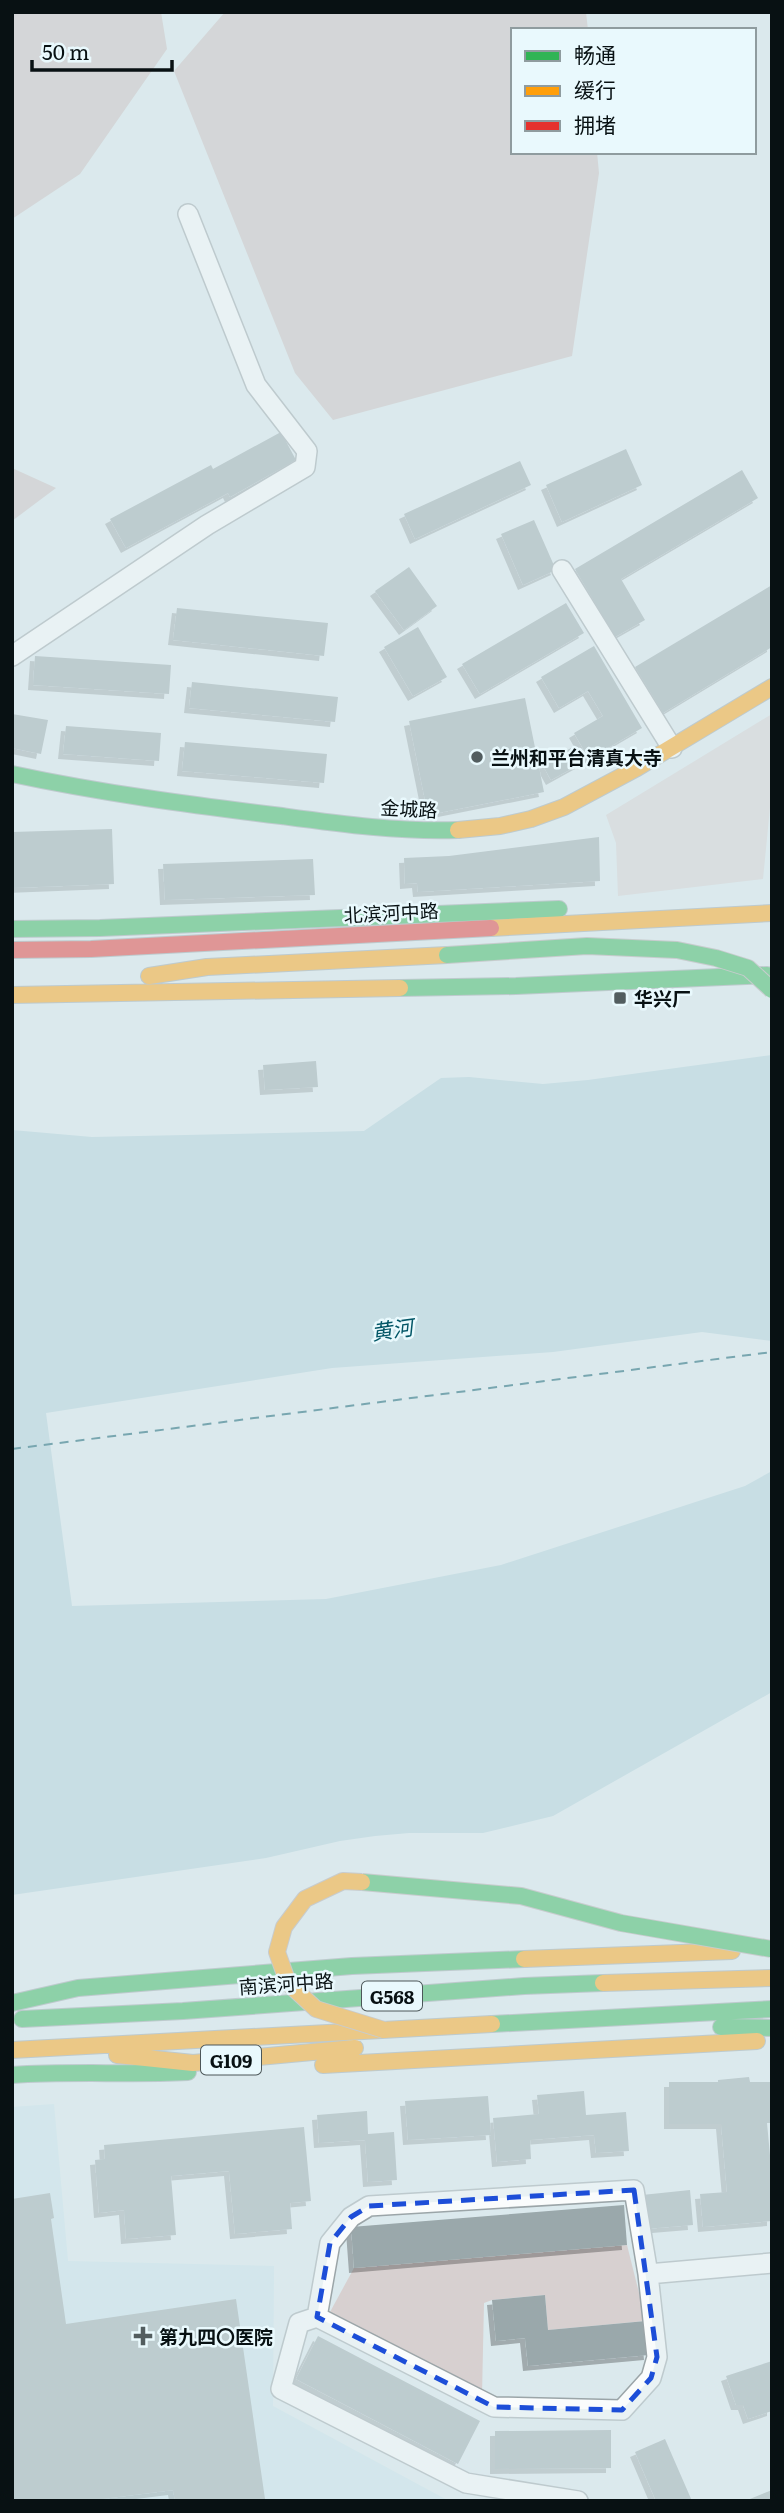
<svg xmlns="http://www.w3.org/2000/svg" width="784" height="2513" viewBox="0 0 784 2513" font-family="Literata,'Noto Sans SC',serif">
<style>
.built{fill:#c9e3ea}
.green{fill:#d7d0d0}
.forest{fill:#ccbfbe}
.water{fill:#b1d0d9}
.lines{fill:none;stroke-linecap:round;stroke-linejoin:round}
.ferry{stroke:#025666;stroke-width:2;stroke-dasharray:9 7;stroke-linecap:butt}
.building{fill:#9aa8ab;filter:url(#shadow)}
.street-casing{stroke:#9ba5a8;stroke-width:22}
.fast-casing{stroke:#9ba5a8;stroke-width:18}
.slow-casing{stroke:#9ba5a8;stroke-width:18}
.jam-casing{stroke:#9ba5a8;stroke-width:18}
.street{stroke:#fafcfc;stroke-width:19}
.fast{stroke:#30b455;stroke-width:16}
.slow{stroke:#ff9f0a;stroke-width:16}
.jam{stroke:#e5322d;stroke-width:16}
.fast-bridge-casing{stroke:#b0a8a8;stroke-width:18;stroke-linecap:butt}
.slow-bridge-casing{stroke:#b0a8a8;stroke-width:18;stroke-linecap:butt}
.fast-bridge{stroke:#30b455;stroke-width:16}
.slow-bridge{stroke:#ff9f0a;stroke-width:16}
.marked{fill:none;stroke:#1d4ed8;stroke-width:5;stroke-dasharray:14 9;stroke-linejoin:round}
.poi-dot{fill:#525d5f;stroke:#e9f9fd;stroke-width:2.5}
.labels{text-anchor:middle;dominant-baseline:central;stroke-width:5;stroke-linejoin:round;paint-order:stroke}
.shield{fill:#e9f9fd;stroke:#4c5759;stroke-width:2}
.shield-label{font-size:18px;font-weight:bold;fill:#081113}
.poi-label{font-size:19px;font-weight:bold;fill:#081113;stroke:#e9f9fd;text-anchor:start}
.street-label{font-size:19px;fill:#081113;stroke:#e9f9fd}
.water-label{font-size:21px;font-style:italic;fill:#025666;stroke:#e9f9fd}
</style>
<defs>
<filter id="shadow"><feDropShadow dx="-5" dy="5" stdDeviation="0" flood-color="#0004"/></filter>
</defs>
<rect width="100%" height="100%" fill="#dbe9ed"/>
<path class="built" d="M54,2104L68,2261L274,2266L273,2406L449,2501H12V2107Z"/>
<path class="green" d="M772,714V787L763,879L618,896L616,843L606,815Z
M627,2245L646,2321L548,2330L545,2295L492,2300L484,2303L482,2395L330,2312L354,2268Z"/>
<path class="forest" d="M12,12H161L167,49L80,174L12,219Z
M225,12H586L588,30H513V152H597L599,173L572,356L333,420L295,373L174,71Z
M12,468L56,488L12,521Z"/>
<path class="water" d="M772,1055V1341L702,1332L553,1352L332,1368L46,1413L72,1606L326,1599L501,1565L745,1486L772,1471V1692L553,1816L483,1833H409L375,1836L340,1841L266,1858L12,1895V1130L92,1137L364,1131L441,1078L469,1077L543,1084L588,1080Z"/>
<g class="lines">
<path class="ferry" d="M12,1449L772,1352"/>
</g>
<path class="building" d="M281,432L296,460L230,497L228,493L126,548L110,519L211,465L213,469Z
M626,449L642,485L562,522L546,485Z
M520,461L531,485L415,539L404,514Z
M742,470L758,498L621,579L645,620L615,637L575,569Z
M534,520L556,570L523,585L501,534Z
M409,567L437,606L404,630L375,591Z
M772,585V647L663,713L635,667Z
M566,603L584,633L480,694L462,664Z
M177,608L328,623L324,656L173,640Z
M418,627L447,677L413,696L384,647Z
M594,646L642,728L589,759L574,733L603,716L588,691L559,708L541,677Z
M35,656L171,665L169,694L33,685Z
M192,682L338,697L335,722L189,708Z
M525,698L544,792L428,815L409,721Z
M12,714L48,720L41,754L12,748Z
M66,726L161,733L159,761L63,754Z
M185,742L327,754L324,783L182,771Z
M571,748L580,764L551,780L542,764Z
M112,829L114,884L12,888V832Z
M599,837L600,881L418,892L417,883L405,884L404,858L449,856Z
M313,859L315,895L165,900L163,864Z
M316,1061L318,1087L265,1090L263,1065Z
M749,2077L750,2082H772V2123H767L772,2177V2221L703,2227L700,2194L727,2192L721,2124H669V2082H718V2080Z
M584,2091L586,2115L626,2112L629,2151L596,2153L594,2135L530,2140L531,2159L497,2162L493,2118L539,2114L537,2095Z
M488,2096L491,2135L408,2140L405,2101Z
M367,2111L368,2134L394,2132L397,2180L368,2182L365,2140L319,2143L317,2115Z
M304,2127L311,2201L290,2203L292,2229L235,2234L229,2171L171,2176L176,2235L126,2239L124,2210L99,2213L95,2160L105,2159L104,2145Z
M690,2190L693,2225L645,2229L642,2195Z
M50,2193L54,2218L51,2219L66,2324L236,2299L265,2499L250,2501H175L173,2490L86,2501H12V2199Z
M624,2205L627,2245L354,2268L351,2227Z
M545,2295L548,2330L646,2321L649,2355L528,2366L525,2338L496,2341L492,2300Z
M318,2336L480,2421L458,2464L296,2379Z
M772,2361V2411L748,2419L743,2405H736L726,2376Z
M611,2430V2468L495,2469V2431Z
M665,2439L692,2501H656L635,2452Z
M772,2490V2501H745Z"/>
<g class="lines">
<g class="street-casing">
<path id="street" d="M562,570L672,748
M12,656L207,525L305,467L307,451L256,385L188,214
M634,2190L648,2274L657,2357L651,2378L622,2410L494,2407L317,2317L330,2243L351,2217L369,2206Z
M648,2274L772,2263
M317,2317L299,2323L281,2389L466,2483L578,2501"/>
</g>
<g class="fast-casing">
<path id="fast" d="M12,774C101,793 191,805 282,816C341,824 399,832 458,830
M12,929L100,928L559,909
M400,988L516,986L767,975
M12,2003L78,1988L352,1966L524,1959
M22,2019L183,2011L524,1986L603,1983
M492,2024L772,2009
M721,2027L772,2028
M12,2075C71,2071 129,2075 188,2072"/>
</g>
<g class="slow-casing">
<path id="slow" d="M458,830L500,826L531,819L564,807L637,768L772,687
M491,928L772,913
M149,976L207,967L447,955
M12,995L400,988
M524,1959L732,1951
M603,1983L772,1978
M12,2050L492,2024
M117,2055L193,2063L355,2048
M323,2065L757,2041"/>
</g>
<g class="jam-casing">
<path id="jam" d="M12,950L91,949L491,928"/>
</g>
<use href="#street" class="street"/>
<use href="#fast" class="fast"/>
<use href="#slow" class="slow"/>
<use href="#jam" class="jam"/>
<g class="fast-bridge-casing">
<path id="fast-bridge" d="M447,955L587,946L677,950L716,958L748,968L772,990
M362,1882L521,1896L621,1923L771,1949"/>
</g>
<g class="slow-bridge-casing">
<path id="slow-bridge" d="M362,1882L343,1881L305,1899L284,1927L277,1952L288,1983L316,2009L384,2030"/>
</g>
<use href="#fast-bridge" class="fast-bridge"/>
<use href="#slow-bridge" class="slow-bridge"/>
</g>
<path d="M0 0H784V2513H0ZM634,2190L657,2357L651,2378L622,2410L494,2407L317,2317L330,2243L351,2217L369,2206Z" fill="#dbe9ed" fill-opacity=".55" fill-rule="evenodd"/>
<path class="marked" d="M634,2190L657,2357L651,2378L622,2410L494,2407L317,2317L330,2243L351,2217L369,2206Z"/>
<g class="poi-dot">
<circle cx="477" cy="757" r="7"/>
<rect x="613" y="991" width="14" height="14" rx="3.5"/>
<path d="M139.5 2325.5h7v7h7v7h-7v7h-7v-7h-7v-7h7z"/>
</g>
<g class="labels">
<g class="shield">
<rect x="362" y="1981.5" width="60" height="29" rx="5"/>
<rect x="201" y="2045.5" width="60" height="29" rx="5"/>
</g>
<g class="shield-label">
<text x="392" y="1996">G568</text>
<text x="231" y="2060">G109</text>
</g>
<g class="poi-label">
<text x="491" y="757">兰州和平台清真大寺</text>
<text x="634" y="998">华兴厂</text>
<text x="159" y="2336">第九四〇医院</text>
</g>
<g class="street-label">
<text transform="translate(409 808) rotate(3)">金城路</text>
<text transform="translate(391 912) rotate(-3)">北滨河中路</text>
<text transform="translate(286 1983) rotate(-4)">南滨河中路</text>
</g>
<g class="water-label">
<text transform="translate(392 1328) rotate(-8)">黄河</text>
</g>
</g>
<rect width="784" height="2513" fill="none" stroke="#081113" stroke-width="28"/>
<rect x="511" y="28" width="245" height="126" fill="#e9f9fd" stroke="#8f9c9f" stroke-width="2"/>
<rect x="525" y="51" width="35" height="10" fill="#30b455" stroke="#8f9c9f" stroke-width="2"/>
<text x="574" y="63" font-size="21" fill="#081113">畅通</text>
<rect x="525" y="86" width="35" height="10" fill="#ff9f0a" stroke="#8f9c9f" stroke-width="2"/>
<text x="574" y="98" font-size="21" fill="#081113">缓行</text>
<rect x="525" y="121" width="35" height="10" fill="#e5322d" stroke="#8f9c9f" stroke-width="2"/>
<text x="574" y="133" font-size="21" fill="#081113">拥堵</text>
<path d="M32 60v10h140v-10" fill="none" stroke="#081113" stroke-width="3.5"/>
<text x="42" y="60" font-size="21" fill="#081113" stroke="#e9f9fd" stroke-width="5" paint-order="stroke">50 m</text>
</svg>
